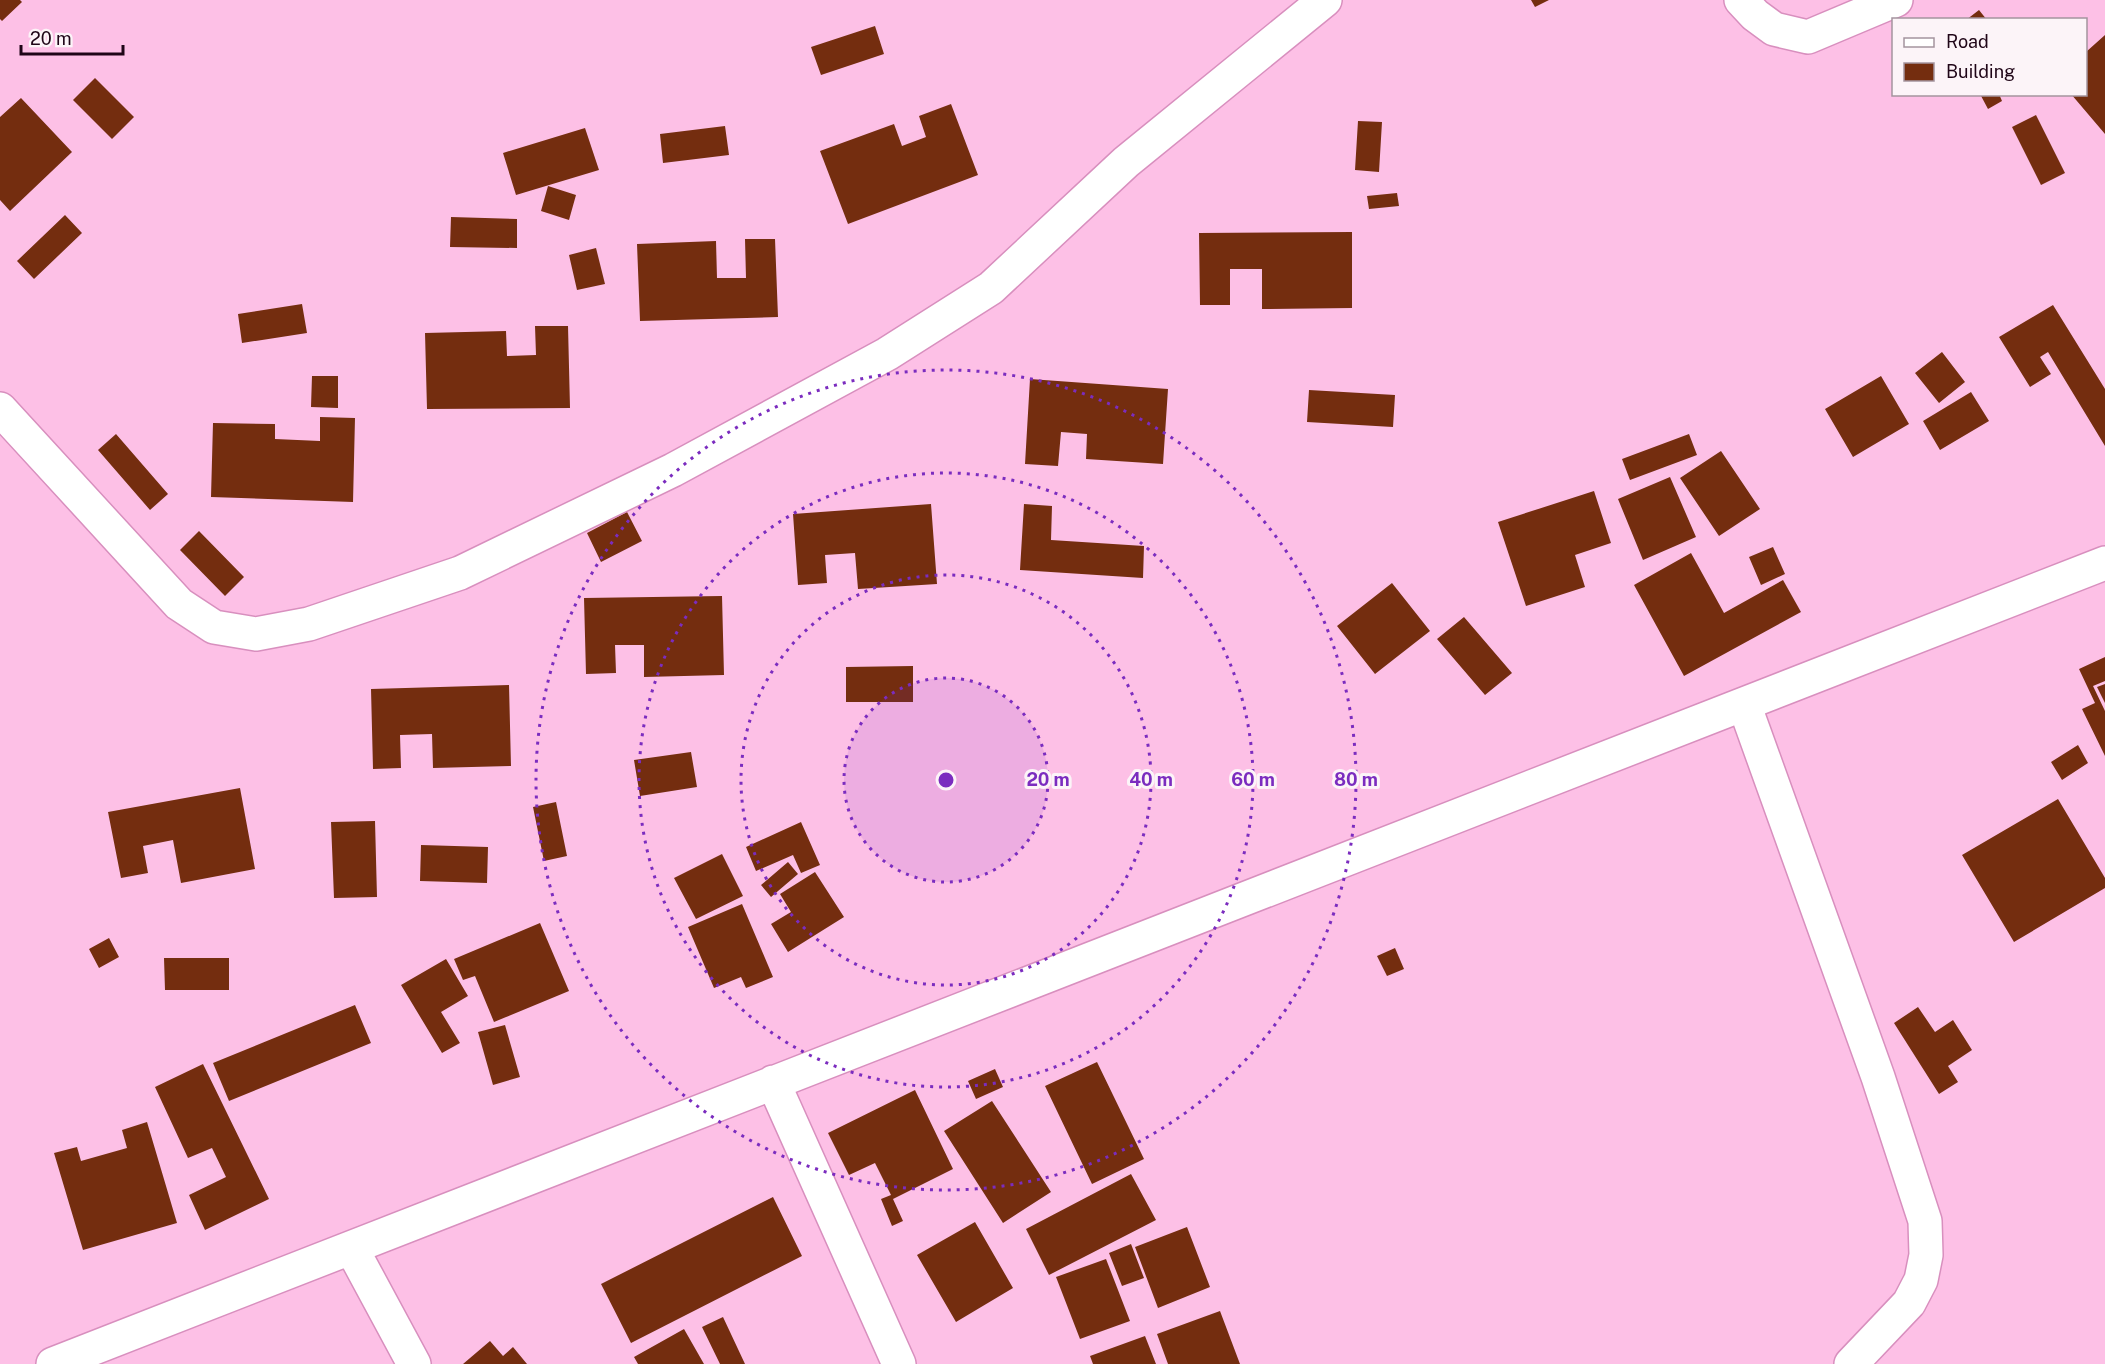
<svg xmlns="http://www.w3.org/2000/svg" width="2105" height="1364" viewBox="0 0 2105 1364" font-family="'Public Sans',sans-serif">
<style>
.building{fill:#742d0f}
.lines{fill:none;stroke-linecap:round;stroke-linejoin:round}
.minor-casing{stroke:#d88fbe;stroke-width:36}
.minor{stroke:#fff;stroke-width:33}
.ring{fill:none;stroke:#7b2cbf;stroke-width:3;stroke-dasharray:3 6}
.centre{fill:#7b2cbf;stroke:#fcf4f8;stroke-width:3}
.ring-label{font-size:18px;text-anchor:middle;font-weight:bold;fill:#7b2cbf;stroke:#fcf4f8;stroke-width:6;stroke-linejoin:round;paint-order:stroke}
</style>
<rect width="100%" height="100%" fill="#fdc0e6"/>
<path class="building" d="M0,0H20L22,2L2,21L0,19Z
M1531,0H1549L1535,7Z
M1979,10L1987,20H1966Z
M875,26L884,54L821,75L811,47Z
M2105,35V134L2071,94H2086V52Z
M95,78L134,117L112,139L73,100Z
M1980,94H1999L2002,101L1988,109Z
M21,98L72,152L10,211L0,200V117Z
M951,104L978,175L848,224L820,151L894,124L902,146L926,137L919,116Z
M2036,115L2065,173L2041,185L2012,127Z
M1358,121L1382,122L1379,172L1355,170Z
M725,126L729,155L663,163L660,134Z
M585,128L599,170L516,195L503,153Z
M548,186L576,195L569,220L541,211Z
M1397,193L1399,206L1369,209L1367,196Z
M65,215L82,233L34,279L17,261Z
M451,217L517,219V248L450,247Z
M1352,232V308L1262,309V269H1230V305H1200L1199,233Z
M745,239H775L778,317L640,321L637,244L716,241L717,278H746Z
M596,248L605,284L577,290L569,255Z
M302,304L307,333L242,343L238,314Z
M2053,305L2105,389V446L2048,352L2040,357L2051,374L2030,387L1999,337Z
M535,326H568L570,408L427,409L425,333L506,331L507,356L536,355Z
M1942,352L1965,382L1939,403L1915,373Z
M312,376H338V408L311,407Z
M1881,376L1909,424L1853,457L1825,409Z
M1030,379L1168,389L1163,464L1086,459L1087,434L1061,432L1058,466L1025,464Z
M1309,390L1395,395L1393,427L1307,422Z
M1971,392L1989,421L1940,450L1923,421Z
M320,417L355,418L353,502L211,497L213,423L275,424V439L320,441Z
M116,434L168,494L150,510L98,450Z
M1689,434L1697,455L1630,480L1622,459Z
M1721,451L1760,509L1719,536L1680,478Z
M1670,477L1696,537L1643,560L1618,499Z
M1594,491L1611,543L1575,555L1585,587L1526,606L1498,522Z
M931,504L937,584L858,589L855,553L825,555L827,583L798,585L793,514Z
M1024,504L1052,506L1051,540L1144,546L1143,578L1020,570Z
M627,512L642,541L601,562L587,533Z
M199,531L244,577L225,596L180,550Z
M1773,547L1785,574L1761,585L1749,557Z
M1691,553L1724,613L1783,580L1801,612L1684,676L1634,585Z
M1392,583L1430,631L1375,674L1337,626Z
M722,596L724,675L644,677V645H615L616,673L586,674L584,598Z
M1464,617L1512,673L1485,695L1437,639Z
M2105,657V681L2093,686L2105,711V756L2082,709L2095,703L2079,669Z
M913,666V702H846V667Z
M2105,684V703L2097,687Z
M509,685L511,766L433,768L432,734L400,735L401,768L373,769L371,689Z
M2078,745L2088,763L2062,780L2051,762Z
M691,752L697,787L640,796L634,760Z
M240,788L255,869L181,883L173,840L143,846L148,873L121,878L108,812Z
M2058,799L2105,878V888L2014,942L1962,855Z
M556,802L567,856L544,861L533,807Z
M375,821L377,897L334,898L331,822Z
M801,822L820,865L801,873L793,855L756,871L746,847Z
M421,845L488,847L487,883L420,881Z
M722,854L743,896L696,919L674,878Z
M788,862L798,874L771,897L761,885Z
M815,872L844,917L788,952L771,924L791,912L780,894Z
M742,904L773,977L746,988L741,977L714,988L688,927Z
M540,923L569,991L494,1022L475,976L463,980L454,959Z
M109,938L119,957L99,968L89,949Z
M1395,948L1404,969L1387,976L1377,956Z
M164,958H229V990H165Z
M446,959L468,996L441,1012L460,1043L442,1053L401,985Z
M355,1005L371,1043L229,1101L213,1063Z
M1918,1007L1935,1032L1953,1020L1972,1050L1948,1066L1958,1082L1939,1094L1894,1023Z
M505,1025L520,1077L493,1085L478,1032Z
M1097,1062L1144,1159L1092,1184L1045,1086Z
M203,1064L269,1199L205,1230L189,1195L226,1177L212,1148L188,1158L155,1087Z
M995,1069L1003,1087L976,1099L968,1081Z
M915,1090L953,1169L893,1199L903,1221L892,1226L881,1199L891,1195L875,1163L849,1175L828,1133Z
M992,1101L1051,1192L1003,1223L944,1131Z
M147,1122L177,1223L83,1250L54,1153L77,1147L81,1161L127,1148L122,1130Z
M1131,1174L1156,1220L1049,1275L1026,1229Z
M773,1197L802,1256L631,1343L601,1284Z
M975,1222L1013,1288L956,1322L917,1255Z
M1187,1227L1210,1287L1158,1308L1135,1247Z
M1131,1244L1144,1278L1122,1286L1109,1253Z
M1106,1259L1130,1321L1080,1339L1056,1277Z
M1220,1311L1240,1364H1168L1157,1334Z
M723,1317L745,1364H720L702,1327Z
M684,1329L704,1364H638L634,1357Z
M1145,1336L1156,1364H1093L1090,1356Z
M490,1341L503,1356L513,1347L527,1364H463Z"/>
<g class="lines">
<g class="minor-casing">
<path id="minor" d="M1741,0L1755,15L1774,29L1808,37L1896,0
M0,409L179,604L214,627L256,634L309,624L460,573L673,470L887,354L991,288L1126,162L1325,0
M1744,704L1878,1077L1925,1221L1926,1255L1921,1280L1909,1303L1851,1364
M773,1082L899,1364
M352,1249L414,1364
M53,1364L2105,563"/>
</g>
<use href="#minor" class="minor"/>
</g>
<circle cx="946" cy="780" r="102" fill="#7b2cbf" fill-opacity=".12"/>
<g class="ring">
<circle cx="946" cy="780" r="102"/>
<circle cx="946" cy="780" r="205"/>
<circle cx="946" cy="780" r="307"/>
<circle cx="946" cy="780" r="410"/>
</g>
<circle cx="946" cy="780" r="9" class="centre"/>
<g class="ring-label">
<text x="1048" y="786">20 m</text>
<text x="1151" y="786">40 m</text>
<text x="1253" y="786">60 m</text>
<text x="1356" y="786">80 m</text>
</g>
<rect x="1892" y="18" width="195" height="78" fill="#fcf4f8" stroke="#a4949e" stroke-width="1.5"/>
<rect x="1904" y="38" width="30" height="9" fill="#ffffff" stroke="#a4949e" stroke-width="1.5"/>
<text x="1946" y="48" font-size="18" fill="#1f0517">Road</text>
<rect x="1904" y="63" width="30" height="18" fill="#742d0f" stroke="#a4949e" stroke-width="1.5"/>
<text x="1946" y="78" font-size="18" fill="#1f0517">Building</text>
<path d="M21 45v9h102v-9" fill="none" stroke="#1f0517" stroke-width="3"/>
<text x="30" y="45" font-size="18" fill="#1f0517" stroke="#fcf4f8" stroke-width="4.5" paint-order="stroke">20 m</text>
</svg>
